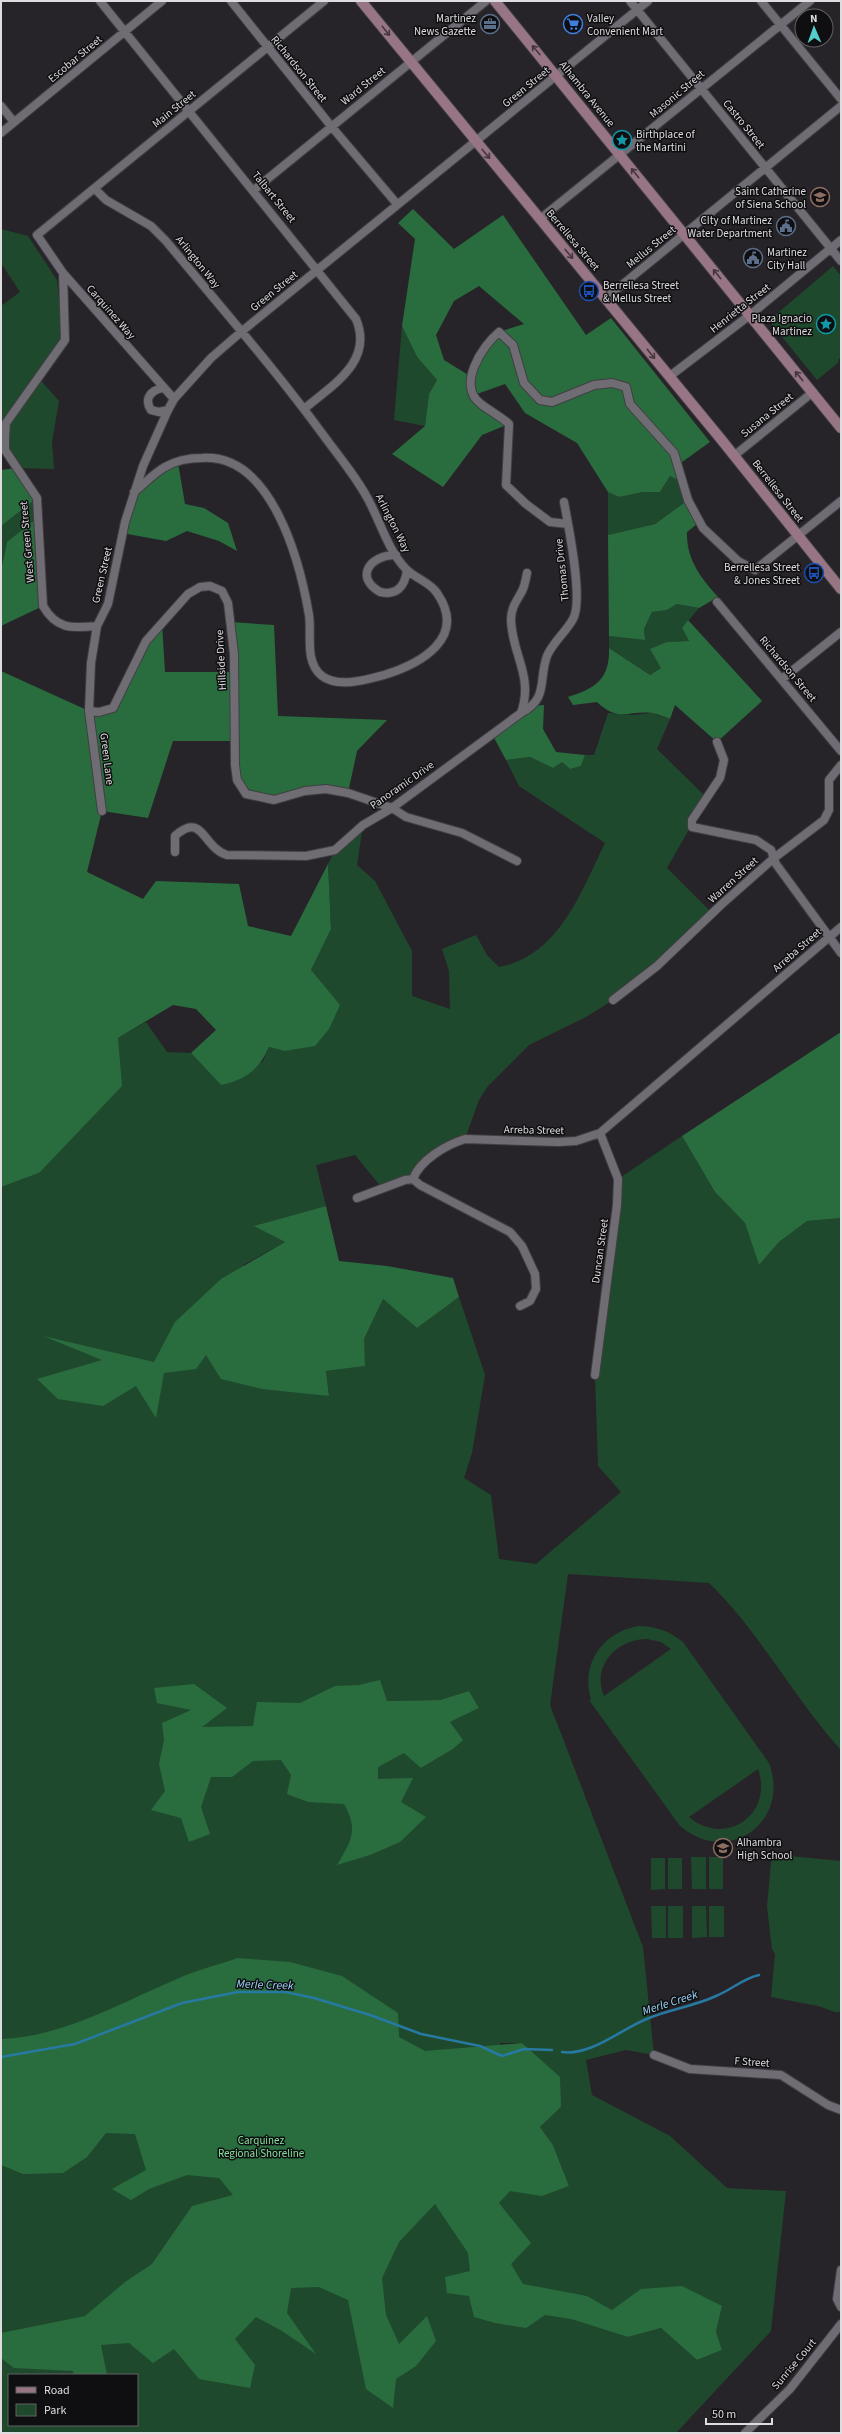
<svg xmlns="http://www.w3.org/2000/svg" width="842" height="2434" viewBox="0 0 842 2434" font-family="'Source Sans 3',sans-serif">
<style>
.green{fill:#1f492c;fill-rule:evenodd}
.forest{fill:#296d3f;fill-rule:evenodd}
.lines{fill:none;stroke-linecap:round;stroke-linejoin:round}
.stream{stroke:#2779a2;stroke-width:2.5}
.street-casing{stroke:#413f43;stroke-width:10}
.secondary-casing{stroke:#413f43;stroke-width:12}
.street{stroke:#706c73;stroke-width:8}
.secondary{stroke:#977584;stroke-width:10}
.oneway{stroke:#45373e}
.labels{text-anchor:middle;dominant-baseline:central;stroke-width:3;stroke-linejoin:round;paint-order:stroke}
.poi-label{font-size:11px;fill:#dedcdf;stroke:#0f0e10;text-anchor:end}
.street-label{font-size:11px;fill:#dedcdf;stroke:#0f0e10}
.park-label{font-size:11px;fill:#86e29f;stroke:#0f0e10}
.water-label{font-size:12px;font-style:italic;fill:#9ad5f8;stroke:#0f0e10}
</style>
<rect width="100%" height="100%" fill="#272429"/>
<path class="green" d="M1,229L28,236L57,280L62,327L61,337L35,374L59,401L52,442L54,469L17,468L1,437V306L20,292L1,263Z
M833,266L841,276V357L838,360L839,362L817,380L771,323L774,321L772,318Z
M402,326L417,357L437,380L429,394L425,426L394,420Z
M670,476L682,482L688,500L655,524L608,535V492L619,497L643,492H660Z
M37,498V518L7,542L1,571V526Z
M677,604L699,608L682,628L689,641L667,642L661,668L650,675L609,648V636L645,640L644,629L652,612L667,610Z
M608,713L632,715L652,713L670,719L657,749L707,798L667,868L712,913L613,1000L586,1017L529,1045L488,1086L479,1100L465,1139L429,1160L413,1179L382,1188L355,1155L316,1165L326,1206L255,1226L285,1242L243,1265L285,1390L329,1396L326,1371L364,1366V1339L383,1299L417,1328L459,1297L485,1375L472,1453L464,1478L491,1495L499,1559L536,1564L621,1492L598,1466L595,1375L618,1179L682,1136L715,1192L745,1223L759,1265L779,1242L807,1221L841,1218V1750C793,1697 760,1632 709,1583L568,1574L550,1705L643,1947L654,2055L626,2050L586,2060L592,2095L670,2136L727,2188L786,2191L771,2331L676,2433H1V1187L39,1173L118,1038L146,1022L167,1052L191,1053L221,1085L263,1061L269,1047L284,1051L311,970L331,929L328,864L335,850L363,825L357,865L375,881L412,951V996L450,1009L449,971L442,949L476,935L487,955L499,967C559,956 581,892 605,843L519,786L506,760L530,757L553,768L562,762L570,769L581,766L585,755H594ZM469,1691L479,1708L450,1722L462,1740L453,1749L421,1768L387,1701L440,1700ZM500,2043H522L561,2107L540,2127L553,2145L569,2186L542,2195L521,2107ZM566,2294L587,2296L612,2310L722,2306L716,2332L722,2350L697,2360L661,2328L628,2337L572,2319ZM9,2375H137V2425H9Z
M638,1626C656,1626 669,1631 683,1642L769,1763C791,1822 728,1867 680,1826L589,1700L591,1699C580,1663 604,1632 638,1626ZM647,1639L661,1642L671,1649L604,1696C591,1665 618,1639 647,1639ZM758,1769C774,1814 726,1848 689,1817Z
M779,1855L841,1861V2012H835L818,2006L771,1997L775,1954L772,1949L767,1907L771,1862L773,1857Z
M691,1857H706V1889H692Z
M709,1857H723V1889H709Z
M651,1858H665V1889L651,1890Z
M668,1858H682V1889H668Z
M651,1906H666V1938H652Z
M668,1906H683V1938H668Z
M692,1906H706L707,1937L692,1938Z
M709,1906H724V1937H709Z"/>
<path class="forest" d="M413,209L454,249L503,215L586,335L611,318L710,442L678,465L682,482L670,476L660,492H643L619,497L608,492L577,443L525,413L505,384L474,395L509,424L482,435L443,487L392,454L425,426L429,394L437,380L417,357L402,326L415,239L398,223ZM479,286L524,324L499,332L470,376L444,360L436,335L454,301Z
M178,463L185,504L204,508L228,523L237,551L219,541L187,531L166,541L122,533L134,492Z
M17,468L37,498L1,526V470Z
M688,500L697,524L687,532C686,559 701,578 718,597L699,608L677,604L667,610L652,612L644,629L645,640L609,636L608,535L655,524Z
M37,518L43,606L1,626V571L7,542Z
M688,620L762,701L717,742L675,705L670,719C665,717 658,714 652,713C628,710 619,723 597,702L573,705L568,697C596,688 610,679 609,648L650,675L661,668L650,649L667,642L689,641L682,628Z
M230,622L274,625L278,716L387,720L357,751L348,793L326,789L287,797L246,794L237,780L235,741H173L148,818L102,811L87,872L143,899L156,881L239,884L248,926L291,936L328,864L331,929L311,970L340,1005L329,1029L315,1046L284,1051L269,1047C259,1070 245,1080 221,1085L191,1053L216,1030L196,1009L173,1005L118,1038L122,1086L39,1173L1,1187V671L89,711H108L137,656L162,624L165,672H234Z
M544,705L543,729L556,752L585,755L581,766L570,769L562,762L553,768L530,757L506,760L492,734L533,706Z
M841,1032V1218L807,1221L779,1242L759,1265L745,1223L715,1192L682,1136Z
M326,1206L339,1261L387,1266L453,1278L459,1297L417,1328L383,1299L364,1339L365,1366L326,1371L329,1396L262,1389L221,1379L206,1355L196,1369L164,1373L156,1418L136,1386L103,1406L58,1399L37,1379L102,1360L43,1336L154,1362L175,1322L221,1279L285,1242L254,1226Z
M380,1680L387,1701L440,1700L469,1691L479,1708L450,1722L463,1740L453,1749L421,1768L404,1753L378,1767V1779L413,1778L401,1802L426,1817L400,1842L370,1855L337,1865C351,1841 359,1830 344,1804L308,1802L287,1794L291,1775L281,1760L253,1761L232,1777H211L201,1807L210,1834L189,1842L181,1818L151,1810L165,1791L159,1764L164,1740L162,1723L191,1710L157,1703L154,1688L194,1684L227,1708L202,1727L253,1726L257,1702L300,1703L335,1686L359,1685Z
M238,1958L290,1962L342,1976L398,2013L399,2037L425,2051L522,2043L560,2077L561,2107L540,2127L553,2145L569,2186L542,2196L510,2191L499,2203L531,2243L511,2264L523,2284L587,2296L612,2310L641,2289L682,2286L722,2306L716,2332L722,2350L697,2360L661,2328L628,2337L571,2319L545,2315L526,2328L495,2323L474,2317L469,2296L447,2293L445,2277L470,2271L468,2253L435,2204L399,2242L382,2278L386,2315L399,2344L427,2316L436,2341L416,2366L396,2379L393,2408L366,2389L348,2300L319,2287L291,2288L287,2313L316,2354L282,2331L256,2317L235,2339L255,2365L250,2388L199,2379L174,2349L153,2363L129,2343L101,2345L107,2375H74L73,2371L14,2368L1,2358V2333L85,2316L125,2282L152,2264L192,2206L233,2195L219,2178L187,2175L149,2189L131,2200L112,2189L146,2170L135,2134L106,2133L87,2157L63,2173L23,2174L1,2165V2039C63,2037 120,2003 177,1979C196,1970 218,1965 238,1958Z"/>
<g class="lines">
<path class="stream" d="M562,2052C592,2056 622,2028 649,2018C671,2009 695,2006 716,1996C731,1990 744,1978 759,1975
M1,2057L75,2044L182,2003L238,1992H285L314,1998L370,2015L421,2034L480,2046L502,2056L524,2049L552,2050"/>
<g class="street-casing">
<path id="street" d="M100,1L356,319C374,362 332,385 304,409
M231,1L331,126L397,204
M630,1L841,261
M761,1L841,99
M1,106L14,122
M1,133L162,1
M95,189L106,200L151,226L166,241C219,305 275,369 324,436C340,458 359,480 371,505C381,525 390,553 406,569C416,579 430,582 437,593C468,638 420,664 384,675C366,680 338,688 322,676C304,662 312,634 309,615C300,562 272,453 202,458C190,458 175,461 165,467C154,473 144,484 134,492
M254,190L486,1
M540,219L810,1
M63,273L65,340L6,423L5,437V450L37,498L43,606C57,630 72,628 97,626
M606,298L841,106
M670,376L750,315L841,240
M162,388C150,391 144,399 151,410L159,412L168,410
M174,399L63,273L37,235L324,1
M735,455L813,392
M568,524L550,522L526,504L506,485L509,424C500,416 490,411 481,404C456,386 482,346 499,332L513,345L524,383L540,400L552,402L594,385L612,383L626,387L630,404L674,453L688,500L703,528L738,561L755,570L841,501
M396,555C370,555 354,577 380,592C397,596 405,586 407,570
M717,602L841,751
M782,679L841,632
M89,711L99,712L113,708L146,641L188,594L200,587L210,586L222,591L228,603L234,654L235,765L237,780L246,794L274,800L305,791L326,789L348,793L392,808L406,817L462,833L517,861
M521,713C549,698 538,681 547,656C553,642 566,632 573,619C584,600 568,524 564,502
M717,742L724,760L720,778L692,820V827L756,840L771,850L776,864L841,953
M102,811L89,711L91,663L97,626L108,604L125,522L143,466L168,410L174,399L211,358L241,332L648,1
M175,852V836C203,811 202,847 227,855L306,856L335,850L363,825L392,808L521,713C534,676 512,655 511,620C511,606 518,600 523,589C525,584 526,578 527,573
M613,1000L657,966L723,903L774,858L824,820L829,810V780L841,765
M357,1198L405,1180L413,1179
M520,1306L530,1301L536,1289L535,1274L522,1246L510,1232L420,1185L413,1179C420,1160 446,1145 465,1139L558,1142L576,1141L600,1133L841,927
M595,1375L617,1205L618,1179L600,1133
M654,2055L690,2069L781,2075L828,2105L841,2110
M841,2270L837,2299L841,2307
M745,2433L790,2389L841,2324"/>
</g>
<g class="secondary-casing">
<path id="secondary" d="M361,1L720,438L841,589
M495,1L841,428"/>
</g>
<use href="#street" class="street"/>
<use href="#secondary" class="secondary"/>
</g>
<defs><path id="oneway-shaft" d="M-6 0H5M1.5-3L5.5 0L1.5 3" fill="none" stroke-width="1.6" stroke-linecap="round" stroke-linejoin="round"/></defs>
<g class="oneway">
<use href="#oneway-shaft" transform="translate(386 31) rotate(51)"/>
<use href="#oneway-shaft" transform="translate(536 50) rotate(-130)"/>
<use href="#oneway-shaft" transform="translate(486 154) rotate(50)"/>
<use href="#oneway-shaft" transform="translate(635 173) rotate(-129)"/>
<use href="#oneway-shaft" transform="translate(569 254) rotate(50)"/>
<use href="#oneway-shaft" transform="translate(717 274) rotate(-129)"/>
<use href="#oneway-shaft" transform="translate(651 354) rotate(51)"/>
<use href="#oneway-shaft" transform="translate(799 376) rotate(-129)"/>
</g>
<defs>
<g id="office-ring" transform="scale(1)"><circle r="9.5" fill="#0f0e10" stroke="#5c6f8a" stroke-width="1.5"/><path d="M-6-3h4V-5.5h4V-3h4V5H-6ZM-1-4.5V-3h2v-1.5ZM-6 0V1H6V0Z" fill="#5c6f8a"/></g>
<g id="supermarket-ring" transform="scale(1)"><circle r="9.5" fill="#0f0e10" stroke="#3f7fe0" stroke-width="1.5"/><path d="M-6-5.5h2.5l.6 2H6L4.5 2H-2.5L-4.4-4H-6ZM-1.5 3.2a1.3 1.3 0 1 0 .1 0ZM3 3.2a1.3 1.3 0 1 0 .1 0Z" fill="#3f7fe0"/></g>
<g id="sight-ring" transform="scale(1)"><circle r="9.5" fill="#0f0e10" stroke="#0f9aa8" stroke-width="1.5"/><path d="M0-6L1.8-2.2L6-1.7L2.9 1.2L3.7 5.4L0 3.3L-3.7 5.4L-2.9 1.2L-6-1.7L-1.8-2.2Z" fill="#0f9aa8"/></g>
<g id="school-ring" transform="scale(1)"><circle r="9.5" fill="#0f0e10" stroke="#8d6e63" stroke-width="1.5"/><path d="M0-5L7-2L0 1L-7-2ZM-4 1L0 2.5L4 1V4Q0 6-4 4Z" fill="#8d6e63"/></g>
<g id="civic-ring" transform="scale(1)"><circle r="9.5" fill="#0f0e10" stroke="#5c6f8a" stroke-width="1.5"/><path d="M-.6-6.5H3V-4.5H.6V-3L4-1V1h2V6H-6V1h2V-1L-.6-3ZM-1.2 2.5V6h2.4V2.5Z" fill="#5c6f8a"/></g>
<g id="bus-ring" transform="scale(1)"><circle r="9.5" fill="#0f0e10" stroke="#1a4fb4" stroke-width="1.5"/><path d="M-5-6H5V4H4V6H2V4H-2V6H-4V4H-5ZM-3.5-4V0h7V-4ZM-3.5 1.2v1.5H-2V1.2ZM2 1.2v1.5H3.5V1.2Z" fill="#1a4fb4"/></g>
</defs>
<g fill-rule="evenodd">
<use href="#office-ring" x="490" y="24"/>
<use href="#supermarket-ring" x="573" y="24"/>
<use href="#sight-ring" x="622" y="140"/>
<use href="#school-ring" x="820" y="197"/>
<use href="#civic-ring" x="786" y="226"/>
<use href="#civic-ring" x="753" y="258"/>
<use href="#bus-ring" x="589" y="291"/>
<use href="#sight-ring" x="826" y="324"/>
<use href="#bus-ring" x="814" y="573"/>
<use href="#school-ring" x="723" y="1848"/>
</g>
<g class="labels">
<g class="poi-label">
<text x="476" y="18">Martinez<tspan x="476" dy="13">News Gazette</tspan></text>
<text x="587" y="18" text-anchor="start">Valley<tspan x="587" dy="13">Convenient Mart</tspan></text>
<text x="636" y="134" text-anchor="start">Birthplace of<tspan x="636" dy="13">the Martini</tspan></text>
<text x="806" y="191">Saint Catherine<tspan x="806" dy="13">of Siena School</tspan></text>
<text x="772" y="220">CIty of Martinez<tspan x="772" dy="13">Water Department</tspan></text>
<text x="767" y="252" text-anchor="start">Martinez<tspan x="767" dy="13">City Hall</tspan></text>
<text x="603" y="285" text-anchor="start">Berrellesa Street<tspan x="603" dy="13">&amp; Mellus Street</tspan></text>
<text x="812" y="318">Plaza Ignacio<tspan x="812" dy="13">Martinez</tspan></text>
<text x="800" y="567">Berrellesa Street<tspan x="800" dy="13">&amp; Jones Street</tspan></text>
<text x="737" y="1842" text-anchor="start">Alhambra<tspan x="737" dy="13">High School</tspan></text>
</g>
<g class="street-label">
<text transform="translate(75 59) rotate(-40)">Escobar Street</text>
<text transform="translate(299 69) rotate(51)">Richardson Street</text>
<text transform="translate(363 86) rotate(-39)">Ward Street</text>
<text transform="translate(526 87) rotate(-39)">Green Street</text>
<text transform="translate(587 94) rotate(51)">Alhambra Avenue</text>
<text transform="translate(677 94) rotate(-40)">Masonic Street</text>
<text transform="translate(174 109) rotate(-39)">Main Street</text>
<text transform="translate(744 124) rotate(51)">Castro Street</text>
<text transform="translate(274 197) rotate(51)">Talbart Street</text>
<text transform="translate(573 240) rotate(50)">Berrellesa Street</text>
<text transform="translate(651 247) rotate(-39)">Mellus Street</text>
<text transform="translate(198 262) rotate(51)">Arlington Way</text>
<text transform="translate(274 291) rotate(-39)">Green Street</text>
<text transform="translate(740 308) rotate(-38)">Henrietta Street</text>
<text transform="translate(111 312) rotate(49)">Carquinez Way</text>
<text transform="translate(767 415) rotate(-39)">Susana Street</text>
<text transform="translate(778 491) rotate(52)">Berrellesa Street</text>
<text transform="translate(393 523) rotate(63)">Arlington Way</text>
<text transform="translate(27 542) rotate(-95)">West Green Street</text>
<text transform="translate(562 570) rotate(-96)">Thomas Drive</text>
<text transform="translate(102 575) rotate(-77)">Green Street</text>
<text transform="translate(221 660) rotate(-93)">Hillside Drive</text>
<text transform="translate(788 669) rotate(50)">Richardson Street</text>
<text transform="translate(107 759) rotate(83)">Green Lane</text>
<text transform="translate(402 785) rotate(-35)">Panoramic Drive</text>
<text transform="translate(733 880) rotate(-42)">Warren Street</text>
<text transform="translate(797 950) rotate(-41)">Arreba Street</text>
<text transform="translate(534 1130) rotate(1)">Arreba Street</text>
<text transform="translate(600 1251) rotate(-82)">Duncan Street</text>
<text transform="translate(752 2062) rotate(4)">F Street</text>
<text transform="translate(794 2364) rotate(-50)">Sunrise Court</text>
</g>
<g class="park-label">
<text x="261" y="2140">Carquinez<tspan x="261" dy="13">Regional Shoreline</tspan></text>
</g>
<g class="water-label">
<text transform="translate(265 1985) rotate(2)">Merle Creek</text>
<text transform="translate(670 2003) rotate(-18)">Merle Creek</text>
</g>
</g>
<rect width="842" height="2434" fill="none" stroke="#dedcdf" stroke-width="4"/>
<rect x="8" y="2374" width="130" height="52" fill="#0f0e10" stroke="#626063"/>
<rect x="16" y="2387" width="20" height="6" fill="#977584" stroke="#626063"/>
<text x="44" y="2394" font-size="12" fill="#dedcdf">Road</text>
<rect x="16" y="2404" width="20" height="12" fill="#1f492c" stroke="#626063"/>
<text x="44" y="2414" font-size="12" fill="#dedcdf">Park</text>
<g transform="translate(814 28) rotate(358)"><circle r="19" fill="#0f0e10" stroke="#626063"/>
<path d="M0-3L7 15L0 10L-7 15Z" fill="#53cdca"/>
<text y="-6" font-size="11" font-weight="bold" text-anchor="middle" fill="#dedcdf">N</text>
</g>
<path d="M706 2418v6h66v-6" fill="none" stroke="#dedcdf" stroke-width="2"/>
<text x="712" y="2418" font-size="12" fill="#dedcdf" stroke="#0f0e10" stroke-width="3" paint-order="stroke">50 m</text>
</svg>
